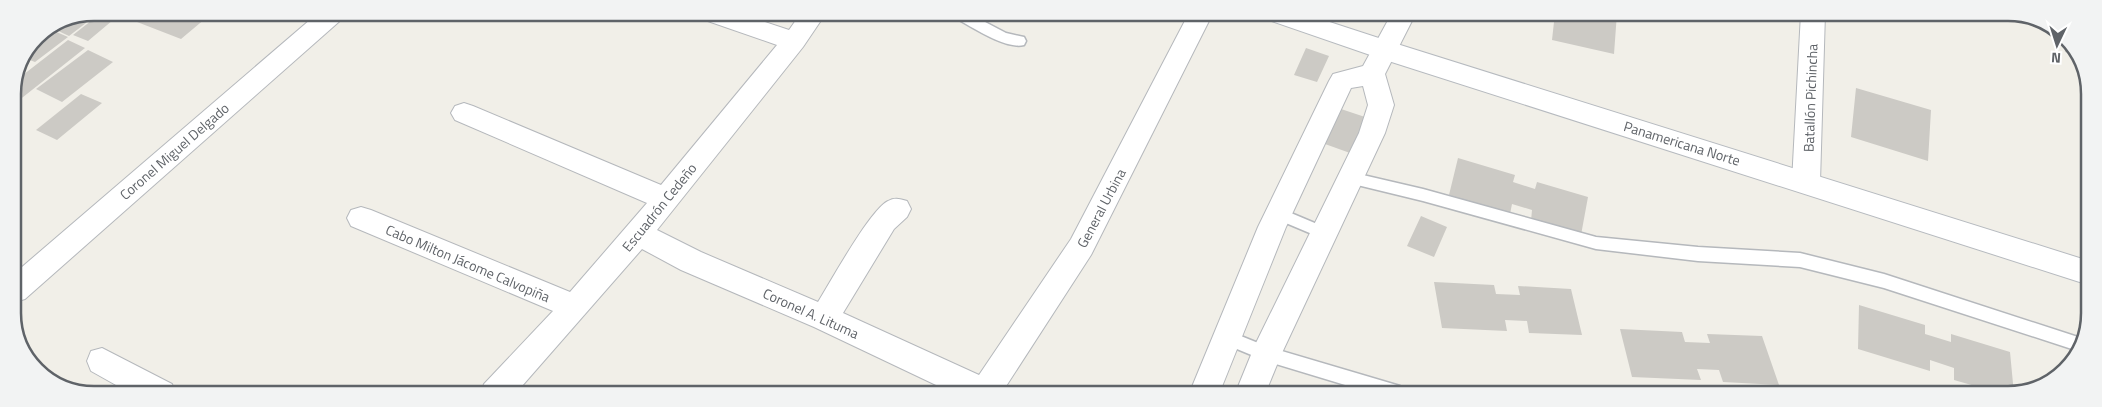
<svg xmlns="http://www.w3.org/2000/svg" width="2102" height="407" viewBox="0 0 2102 407" font-family="'Titillium Web',sans-serif">
<style>
.building{fill:#cccac5}
.lines{fill:none;stroke-linecap:round;stroke-linejoin:round}
.lane-casing{stroke:#b5b8bc;stroke-width:3}
.street-casing{stroke:#b5b8bc;stroke-width:2}
.secondary-casing{stroke:#b6babf;stroke-width:2}
.lane{fill:#fff;fill-rule:evenodd}
.street{fill:#fff;fill-rule:evenodd}
.secondary{fill:#fff;fill-rule:evenodd}
.labels{text-anchor:middle;dominant-baseline:central;stroke-width:4;stroke-linejoin:round;paint-order:stroke}
.street-label{font-size:14px;fill:#5f6368;stroke:#fff}
.rim{fill:none;stroke:#5f6368;stroke-width:2.5}
</style>
<rect width="100%" height="100%" fill="#f1efe8"/>
<path class="building" d="M94,12L99,13L69,36L54,29Z
M101,13H212L181,39L119,15L88,41L73,35Z
M1555,13H1617L1614,54L1552,40Z
M52,30L68,37L35,62L27,59L37,36Z
M2063,35L2065,36L2075,55L2065,52Z
M68,40L85,48L13,105V94L19,78Z
M1306,48L1329,56L1317,82L1294,75Z
M88,50L113,62L62,102L36,89Z
M1856,88L1931,110L1928,161L1851,137Z
M81,94L102,103L57,140L36,130Z
M1341,109L1365,117L1350,153L1325,144Z
M1458,158L1515,175L1513,182L1535,189L1537,182L1588,197L1581,235L1531,221L1532,210L1512,204L1510,214L1449,195Z
M1421,216L1447,227L1434,257L1407,246Z
M1434,282L1494,285L1496,294L1520,295L1518,286L1571,289L1582,335L1529,333L1527,321L1505,320L1507,331L1442,328Z
M1859,305L1925,325V334L1951,342V334L2010,352L2014,394H2003L1954,380V368L1930,360V371L1858,349Z
M1620,329L1682,332L1685,342L1710,343L1707,334L1762,336L1779,385L1723,382L1719,370L1697,369L1701,380L1632,377Z"/>
<g class="lines">
<g class="lane-casing">
<path id="lane" d="M950,13H968L1006,33L1024,37L1026,41L1024,45C1005,50 969,25 952,16Z
M1350,172L1423,189L1596,237L1698,247L1800,253L1884,274L2081,338L2075,350L1884,288L1800,267L1698,261L1596,249L1423,201L1345,182L1343,178L1345,174Z
M1279,208L1329,229L1332,233L1329,237L1324,239L1274,218L1271,214L1274,210Z
M1226,330L1268,347L1400,386L1406,389L1408,394H1375L1266,361L1220,342L1218,337L1220,332Z"/>
</g>
<g class="street-casing">
<path id="street" d="M318,13H345L342,19L25,299L15,302V273Z
M699,13H738L789,30L801,13H826L803,47L657,230L701,252L818,302C831,281 870,210 888,201C895,197 900,199 907,201L911,209L907,217L894,229L843,313L979,375L1071,239L1189,13H1213L1091,255L1001,394H955L814,327L681,270L642,249L515,394H480L484,384L553,311L351,226L347,218L351,210L361,207L371,210L570,292L647,203L455,120L451,113L455,106L464,103L473,106L661,185L777,45L702,19Z
M1392,13H1416L1385,74L1394,105L1385,133L1281,355L1265,394H1235L1255,345L1359,133L1368,105L1363,86L1351,88L1286,227L1219,394H1189L1258,227L1329,81L1333,74L1363,66Z
M1801,13H1825L1820,182L1816,190L1806,193L1796,190L1792,182Z
M102,348L172,384L176,394H132L91,371L87,361L91,351Z"/>
</g>
<g class="secondary-casing">
<path id="secondary" d="M1263,13H1302L1394,43L2089,261V285L1376,57L1266,19Z"/>
</g>
<use href="#lane" class="lane"/>
<use href="#street" class="street"/>
<use href="#secondary" class="secondary"/>
</g>
<g class="labels">
<g class="street-label">
<text transform="translate(1810 98) rotate(-88)">Batallón Pichincha</text>
<text transform="translate(1682 143) rotate(17)">Panamericana Norte</text>
<text transform="translate(174 151) rotate(-41)">Coronel Miguel Delgado</text>
<text transform="translate(659 207) rotate(-51)">Escuadrón Cedeño</text>
<text transform="translate(1101 208) rotate(-62)">General Urbina</text>
<text transform="translate(468 263) rotate(23)">Cabo Milton Jácome Calvopiña</text>
<text transform="translate(811 313) rotate(24)">Coronel A. Lituma</text>
</g>
</g>
<path d="M0 0H2102V407H0ZM94 21H2008A73 73 0 0 1 2081 94V313A73 73 0 0 1 2008 386H94A73 73 0 0 1 21 313V94A73 73 0 0 1 94 21Z" fill="#f2f3f3" fill-rule="evenodd"/>
<path class="rim" d="M94 21H2008A73 73 0 0 1 2081 94V313A73 73 0 0 1 2008 386H94A73 73 0 0 1 21 313V94A73 73 0 0 1 94 21Z"/>
<g transform="translate(2057 45) rotate(184)" stroke="#ffffff" stroke-width="4" paint-order="stroke">
<path d="M0-4L9 19L0 12L-9 19Z" fill="#5f6368"/>
<text y="-8" font-size="14" font-weight="bold" text-anchor="middle" fill="#5f6368">N</text>
</g>
</svg>
